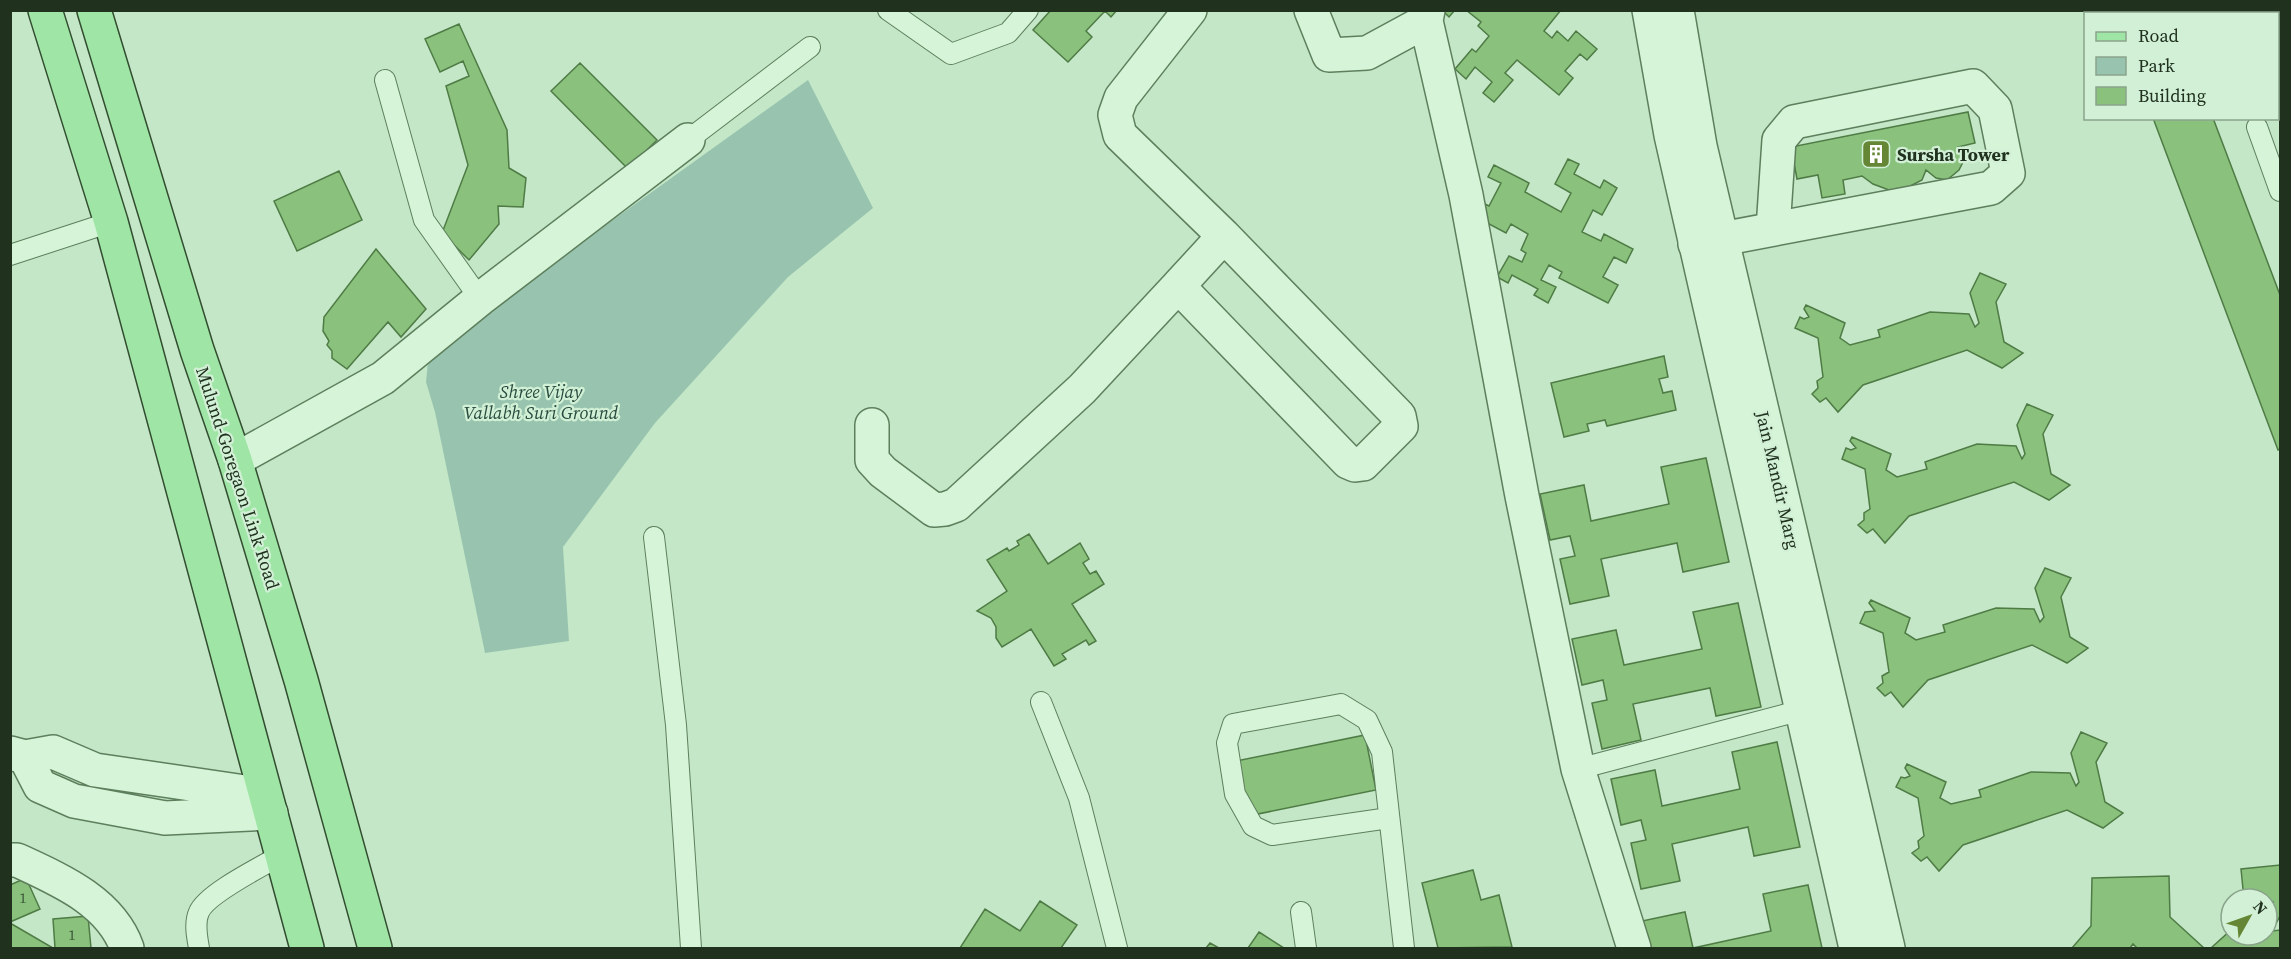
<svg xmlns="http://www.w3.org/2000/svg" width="2291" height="959" viewBox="0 0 2291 959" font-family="'Source Serif 4',serif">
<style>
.green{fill:#98c4af}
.building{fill:#89c17d;stroke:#4f7b45;stroke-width:1.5}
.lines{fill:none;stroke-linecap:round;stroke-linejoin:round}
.service-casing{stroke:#5e7f5c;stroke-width:22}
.minor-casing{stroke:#5e7f5c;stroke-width:36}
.tertiary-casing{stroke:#5e7f5c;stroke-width:36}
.primary-casing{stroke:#334d30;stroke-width:36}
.service{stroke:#d5f4d8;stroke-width:20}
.minor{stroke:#d5f4d8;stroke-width:33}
.tertiary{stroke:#d5f4d8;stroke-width:33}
.primary{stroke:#9fe6a6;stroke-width:33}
.labels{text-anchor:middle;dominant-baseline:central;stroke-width:4.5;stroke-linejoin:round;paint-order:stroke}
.number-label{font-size:15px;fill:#3a5536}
.poi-label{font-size:18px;font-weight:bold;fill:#20311e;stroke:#d1f0d5;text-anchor:start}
.park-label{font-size:18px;font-style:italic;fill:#274b3f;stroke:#d1f0d5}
.street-label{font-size:18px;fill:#20311e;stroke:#d1f0d5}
</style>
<rect width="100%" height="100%" fill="#c3e7c7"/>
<path class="green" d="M808,80L873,208L788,277L655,423L563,547L569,641L485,653L435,412L426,382L429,352Z"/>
<path class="building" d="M1051,10H1117L1111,17L1105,11L1086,31L1092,37L1068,62L1033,30Z
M1442,10H1455L1449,17Z
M1466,10H1561L1544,31L1552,38L1557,31L1568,41L1576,31L1597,49L1587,60L1580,54L1565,71L1573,78L1559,95L1517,60L1505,73L1513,80L1494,102L1483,93L1492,82L1475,67L1466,79L1455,69L1472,49L1476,52L1489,36L1478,26L1481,22Z
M459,24L507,130L509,168L526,178L523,207L498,206L499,224L469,260L442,233L468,165L446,86L469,76L463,61L440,72L425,39Z
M580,63L657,140L628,169L551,91Z
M1968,112L1975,143L1958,147L1963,162L1959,170L1947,180L1936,178L1926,170L1922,180L1897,193L1873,184L1862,176L1843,180L1845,194L1822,198L1818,175L1797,179L1791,147Z
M2153,118H2213L2280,295V449L2278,450Z
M1568,159L1579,164L1574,174L1600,188L1604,180L1617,188L1602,215L1593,210L1582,232L1601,241L1604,234L1633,249L1626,263L1614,257L1603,277L1618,285L1608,303L1559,278L1562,272L1549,265L1541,280L1556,287L1548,303L1534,295L1538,289L1512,275L1508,283L1497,277L1509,256L1522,262L1526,253L1521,250L1528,234L1511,224L1506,233L1472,215L1479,201L1489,206L1501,183L1488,177L1494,165L1529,183L1525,192L1561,212L1571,193L1555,184Z
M339,171L362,220L297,251L274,201Z
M376,249L426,309L401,337L388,322L347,369L332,358V351L327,345L329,341L323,331L324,317Z
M1980,273L2006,284L1996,302L2004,342L2023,353L2002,368L1967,350L1863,385L1838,412L1826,398L1820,402L1812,394L1818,388L1817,381L1823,377L1818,338L1795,328L1800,317L1804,319L1809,317L1804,309L1806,305L1845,323L1840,338L1850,345L1880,337L1878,330L1930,312L1969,314L1975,327L1979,323L1970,293Z
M1664,356L1668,377L1659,379L1663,393L1672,391L1676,410L1607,426L1605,420L1587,424L1589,431L1564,437L1551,383Z
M2027,404L2053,415L2043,434L2051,474L2070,485L2049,500L2014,482L1909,516L1885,543L1873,529L1867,533L1858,525L1864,520V513L1870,509L1865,469L1842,459L1846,448L1851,450L1856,448L1850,441L1852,437L1891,454L1886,470L1897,477L1927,469L1925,462L1977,444L2016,446L2022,459L2025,454L2017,425Z
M1706,458L1729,562L1683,572L1677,543L1601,559L1609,596L1570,604L1560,559L1575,556L1570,536L1550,540L1540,494L1584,485L1591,521L1669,504L1661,467Z
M1029,534L1048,564L1080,543L1089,559L1083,563L1090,574L1096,571L1104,584L1072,604L1096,641L1089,645L1086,640L1062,654L1066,659L1054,666L1031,629L1002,647L996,638V627L991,618L977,611L1007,591L987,560L1007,548L1009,551L1019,545L1017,541Z
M2045,568L2071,578L2061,597L2070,637L2088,648L2067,663L2032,645L1928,680L1903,707L1891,692L1885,696L1877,688L1883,683L1882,676L1889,672L1883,633L1860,623L1865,612L1875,611L1869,603L1871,600L1910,618L1905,633L1916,640L1945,632L1943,625L1996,608L2034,609L2040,622L2044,617L2035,588Z
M1738,603L1761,707L1716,716L1710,688L1633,704L1641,740L1602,749L1592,703L1607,700L1603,680L1582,685L1572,639L1616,630L1624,665L1702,649L1693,612Z
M2081,732L2107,743L2096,762L2105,802L2123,813L2103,828L2067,810L1963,845L1939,871L1927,857L1921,861L1912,853L1919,848L1918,841L1924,836L1918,798L1896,787L1901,777L1905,778L1910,776L1905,768L1907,764L1946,782L1940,798L1951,804L1981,797L1979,790L2031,772L2070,773L2076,786L2079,782L2071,753Z
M1365,735L1376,790L1248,816L1236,761Z
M1777,742L1800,847L1754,856L1748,827L1672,844L1680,881L1641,889L1631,843L1646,840L1641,820L1621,825L1611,779L1655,770L1662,806L1740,789L1732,752Z
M2280,865V916L2272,931L2280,930V948H2211L2231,930V935H2267V912L2273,902H2267V899H2244L2241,869Z
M1473,870L1481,900L1499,895L1512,947L1438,948L1422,883Z
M2169,876L2170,917L2204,948H2137L2133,944L2130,948H2072L2091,926L2092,878Z
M26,878L40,909L10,922V885Z
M1808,885L1822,948H1648L1642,921L1685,912L1693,948L1771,931L1763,894Z
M1040,901L1077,925L1061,948H960L985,909L1020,931Z
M88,916L91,948H55L53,919Z
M10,923L53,948H10Z
M1259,932L1284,948H1248Z
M1210,943L1219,948H1206Z"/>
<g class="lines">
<g class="service-casing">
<path id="service" d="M888,10L951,54L1008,33L1028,10
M385,80L424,220L480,299
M2257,127L2280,191
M688,140L810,47
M10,255L111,222
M654,537L676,725L691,948
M1041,702L1079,798L1117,948
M1578,769L1802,710
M1389,818L1272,835L1253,826L1235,794L1227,743L1233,724L1341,704L1367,720L1382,752L1404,948
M1301,912L1306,948
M199,948C197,937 194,923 199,912C207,893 263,866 283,854"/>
</g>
<g class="minor-casing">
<path id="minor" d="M1190,10L1121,98L1115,115L1120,135L1224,236L1399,416L1401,426L1363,464L1355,465L1348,462L1178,286L1224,236
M1311,10L1329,55L1367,53L1426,21
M1428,10L1426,21L1466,195L1522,496L1578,769L1634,948
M1695,244L1991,188L2008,173L1995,109L1973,86L1794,122L1779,140L1773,229
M872,425V460L883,472L934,510L945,509L956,505L1082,389L1178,286
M235,460L383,378L480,299L688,140
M10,753L25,757L53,752L95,770L265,795
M25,757L40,786L74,801L165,818L271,813
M10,860H17C60,880 110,901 127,948"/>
</g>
<g class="tertiary-casing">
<path id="tertiary" d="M1649,10L1671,135L1856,948
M1677,10L1700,146L1888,948"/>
</g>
<g class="primary-casing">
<path id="primary" d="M45,10L111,222L307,948
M94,10L197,350L235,460L301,680L375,948"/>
</g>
<use href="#service" class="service"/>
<use href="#minor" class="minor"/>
<use href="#tertiary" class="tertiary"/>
<use href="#primary" class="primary"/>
</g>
<defs>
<g id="building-square" transform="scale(1.5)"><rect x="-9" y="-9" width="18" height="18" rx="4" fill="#658634" stroke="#d1f0d5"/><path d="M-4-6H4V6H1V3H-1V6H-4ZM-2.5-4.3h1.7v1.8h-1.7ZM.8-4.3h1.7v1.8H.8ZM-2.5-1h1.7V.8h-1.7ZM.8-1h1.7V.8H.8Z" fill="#fff"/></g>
</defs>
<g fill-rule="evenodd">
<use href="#building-square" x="1876" y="154"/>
</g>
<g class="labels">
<g class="number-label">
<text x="23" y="897">1</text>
<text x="72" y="934">1</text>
</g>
<g class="poi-label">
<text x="1897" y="154">Sursha Tower</text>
</g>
<g class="park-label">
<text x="541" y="391">Shree Vijay<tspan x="541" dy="21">Vallabh Suri Ground</tspan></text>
</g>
<g class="street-label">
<text transform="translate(238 478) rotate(72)">Mulund-Goregaon Link Road</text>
<text transform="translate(1778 480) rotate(77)">Jain Mandir Marg</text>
</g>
</g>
<rect width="2291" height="959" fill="none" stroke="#20311e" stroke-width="24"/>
<rect x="2084" y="12" width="195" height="108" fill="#d1f0d5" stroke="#8aa48c" stroke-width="1.5"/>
<rect x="2096" y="32" width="30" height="9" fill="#9fe6a6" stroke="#8aa48c" stroke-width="1.5"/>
<text x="2138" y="42" font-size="18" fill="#20311e">Road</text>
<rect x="2096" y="57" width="30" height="18" fill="#98c4af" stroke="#8aa48c" stroke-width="1.5"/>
<text x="2138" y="72" font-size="18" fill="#20311e">Park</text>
<rect x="2096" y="87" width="30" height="18" fill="#89c17d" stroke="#8aa48c" stroke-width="1.5"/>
<text x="2138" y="102" font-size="18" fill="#20311e">Building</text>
<g transform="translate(2249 917) rotate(50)"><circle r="28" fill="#d1f0d5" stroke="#8aa48c" stroke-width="1.5"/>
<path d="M0-4.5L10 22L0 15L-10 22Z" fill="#658634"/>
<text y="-9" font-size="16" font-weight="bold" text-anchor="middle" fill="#20311e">N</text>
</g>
</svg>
